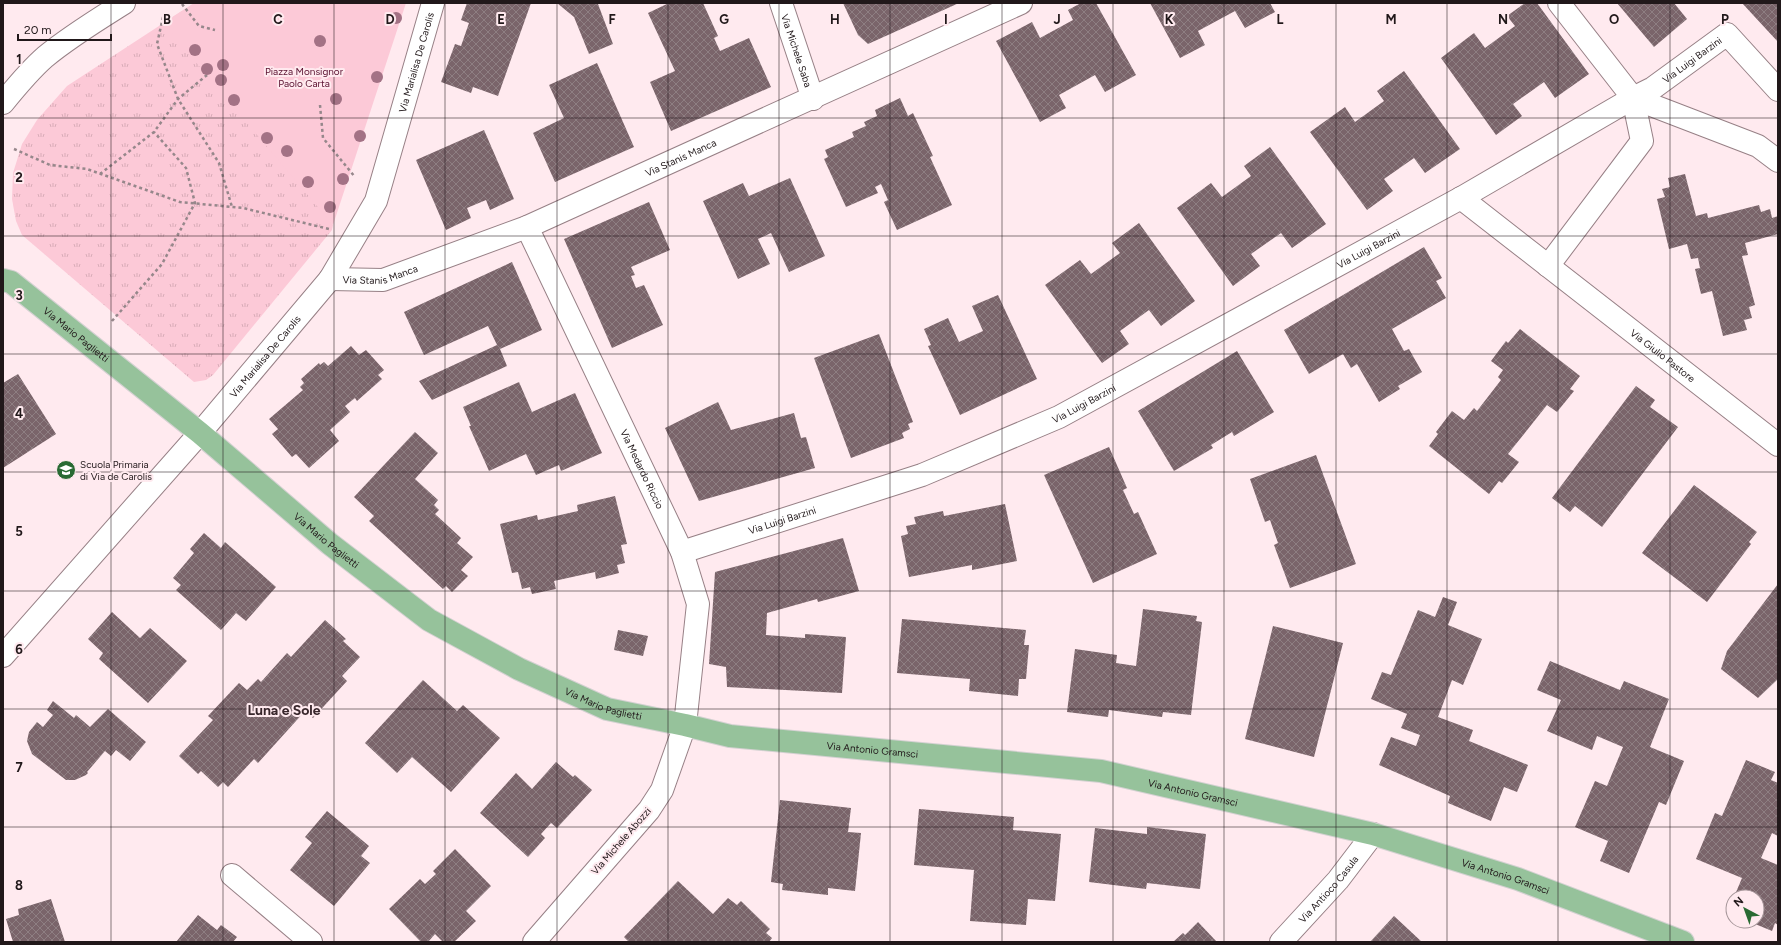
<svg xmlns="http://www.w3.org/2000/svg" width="1781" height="945" viewBox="0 0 1781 945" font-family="Figtree,sans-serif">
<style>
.grass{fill:url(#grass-tufts)}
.park{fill:#fcc9d7}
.building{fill:url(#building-cross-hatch)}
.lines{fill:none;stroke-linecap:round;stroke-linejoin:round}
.minor-casing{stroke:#978086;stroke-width:24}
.major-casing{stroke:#d3d1d1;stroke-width:24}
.path{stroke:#96878b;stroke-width:2.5;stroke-dasharray:3 3;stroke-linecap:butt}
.minor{stroke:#fff;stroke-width:22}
.major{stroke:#96c29b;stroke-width:22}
.tree{fill:#a37285}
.grid{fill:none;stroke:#21181a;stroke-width:1;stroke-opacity:0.55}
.labels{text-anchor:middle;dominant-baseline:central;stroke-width:4;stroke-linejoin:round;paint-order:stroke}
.street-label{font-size:10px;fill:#21181a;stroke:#ffeaef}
.park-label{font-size:10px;fill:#580f2e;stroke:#ffeaef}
.poi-label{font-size:10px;fill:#21181a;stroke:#ffeaef;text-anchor:start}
.district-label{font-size:14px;font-weight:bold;fill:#39272c;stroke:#ffeaef}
.grid-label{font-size:13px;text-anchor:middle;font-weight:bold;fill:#21181a;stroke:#ffeaef;stroke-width:4;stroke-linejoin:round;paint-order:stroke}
</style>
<defs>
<pattern id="grass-tufts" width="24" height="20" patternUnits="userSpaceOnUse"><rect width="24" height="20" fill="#fcc9d7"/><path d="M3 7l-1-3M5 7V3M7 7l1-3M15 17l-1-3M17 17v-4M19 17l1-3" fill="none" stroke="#d8acb8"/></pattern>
<pattern id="building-cross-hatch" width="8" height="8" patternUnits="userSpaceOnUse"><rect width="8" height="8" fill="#7a646a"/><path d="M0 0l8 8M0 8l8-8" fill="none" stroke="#8e7e82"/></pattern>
</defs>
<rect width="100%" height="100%" fill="#ffeaef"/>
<path class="grass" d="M182,11L333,225L332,230L213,375L206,380L194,382L22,235L16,221L12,199L13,173L22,144L37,120L67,86Z"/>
<path class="park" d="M194,3H406L333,225L163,23Z"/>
<path class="building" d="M467,3H531L498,96L473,87L471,93L441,82L455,44L461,46L469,23L461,20Z
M557,3H601L598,4L613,44L589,54L574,17Z
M669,3H703L718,36L714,38L720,51L749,38L771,87L671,131L650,82L675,71L648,13Z
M843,3H959L868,44L858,35Z
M1081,3H1096L1136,75L1105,92L1095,75L1059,95L1066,108L1040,122L996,41L1032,22L1040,38L1073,20L1068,10Z
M1150,3H1270L1275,12L1245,28L1235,11L1198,31L1205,45L1180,58Z
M1525,3H1537L1589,74L1555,98L1544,82L1513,104L1522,116L1496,135L1441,58L1474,33L1485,48L1515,26L1507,16Z
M1617,3H1674L1687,19L1654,47Z
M1742,3H1778V42Z
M597,63L634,147L555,182L533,133L564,118L549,85Z
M1404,71L1460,149L1425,173L1414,158L1384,179L1393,191L1367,210L1310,132L1345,107L1355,122L1384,101L1377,91Z
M900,98L908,116L913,113L933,156L930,157L952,205L897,230L884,202L888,200L881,184L875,187L878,193L846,207L824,159L828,157L825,150L854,137L852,132L866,126L864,122L877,116L875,110Z
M484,130L514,199L490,210L486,200L467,208L471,218L446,230L416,160Z
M1270,147L1326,224L1292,248L1281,233L1251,254L1260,266L1233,286L1177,208L1211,183L1222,197L1251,176L1244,166Z
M1685,174L1696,216L1707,213L1708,218L1759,205L1761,212L1770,209L1772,218L1778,216V234L1745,243L1748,255L1742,256L1755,305L1749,307L1752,318L1744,320L1747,330L1723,336L1712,291L1701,294L1695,269L1700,268L1698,258L1691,259L1687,244L1669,249L1657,199L1665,197L1662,189L1670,187L1668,178Z
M790,178L825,256L789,272L771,233L758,239L770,264L738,279L703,201L743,183L749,196Z
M649,202L670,250L631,267L635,275L631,276L636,288L644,285L663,325L612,348L564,239Z
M1139,223L1195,301L1161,326L1149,310L1120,331L1129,344L1102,363L1045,285L1080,260L1091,274L1120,253L1112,243Z
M1424,247L1442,278L1436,281L1446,298L1392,329L1404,351L1409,349L1422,372L1398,386L1400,389L1379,402L1357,364L1351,368L1343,354L1309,374L1284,330Z
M512,262L542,330L500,349L507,366L432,400L419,381L497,345L488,326L424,355L404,312Z
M998,295L1037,379L960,415L928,346L931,345L924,329L948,318L959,342L983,331L972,306Z
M1520,329L1580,376L1570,389L1574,391L1557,412L1547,405L1508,454L1519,462L1502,483L1499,481L1489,494L1429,446L1438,434L1436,432L1452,411L1464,420L1474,408L1477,411L1501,380L1498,377L1503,370L1491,361L1506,341L1508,343Z
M879,334L913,422L908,424L910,429L902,433L904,438L851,458L814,358Z
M351,346L359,355L366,350L384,370L378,375L382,379L357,401L355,398L345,406L350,412L330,430L339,441L309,468L296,454L292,457L272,434L278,429L269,419L303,390L300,387L304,383L301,379L319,363L320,365L324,362L328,366Z
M1237,351L1274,412L1234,436L1232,432L1211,445L1213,448L1174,471L1138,411Z
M18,374L56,434L3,468V383Z
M519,382L532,412L575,393L602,453L561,471L559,465L536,475L526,454L489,471L469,426H471L463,407Z
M1636,386L1655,400L1650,407L1678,427L1602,527L1575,506L1570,512L1552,498Z
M718,402L731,430L794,413L801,438L806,437L815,468L699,501L665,428Z
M415,432L438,453L415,479L438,500L434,505L439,510L435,514L461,538L457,543L473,557L461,570L468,576L452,592L446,586L443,589L369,521L374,516L354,497Z
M1109,447L1127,488L1123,490L1134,514L1138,512L1157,554L1093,583L1044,475Z
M1316,455L1356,564L1290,588L1274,545L1278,543L1270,520L1265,522L1250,479Z
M1694,485L1757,532L1749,542L1751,544L1707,602L1642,553Z
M615,496L627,544L621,545L625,563L617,565L619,573L596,579L595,572L554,581L556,589L532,594L530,587L522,589L518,572L512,573L500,524L537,515L538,520L578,511L577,505Z
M1005,504L1017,561L972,570V565L909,577L901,536L908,534L906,526L916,524L914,517L943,511L944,516Z
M204,533L221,548L225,542L276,587L246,621L236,613L221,630L176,590L181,585L173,578L194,553L190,549Z
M843,538L859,591L818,602L817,599L767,613L766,635L805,638V634L846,637L842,693L727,687L726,667L709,664L715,572Z
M1778,584V679L1758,698L1721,669L1727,651Z
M1443,597L1457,602L1448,625L1482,639L1463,685L1452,680L1438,717L1473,730L1469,741L1528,765L1517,792L1504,787L1491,821L1448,803L1450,796L1379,765L1391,737L1416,746L1420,735L1401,728L1407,714L1371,699L1382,672L1391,675L1418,610L1435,617Z
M1143,609L1197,616L1196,621L1202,622L1191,715L1163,712L1162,717L1109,710L1108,717L1067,712L1075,649L1117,655L1116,663L1136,666Z
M112,612L140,638L150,628L187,661L148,703L99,659L103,653L88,639Z
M902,619L1026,630L1024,645H1029L1026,679H1019L1018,696L969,691L970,679L897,673Z
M325,620L346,639L343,641L360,657L342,676L347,681L313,718L305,711L258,763L254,759L228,787L223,782L218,787L201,771L198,774L179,756L213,720L208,716L239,683L247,690L258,679L261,682L287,653L291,657Z
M1273,626L1343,643L1314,757L1245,739Z
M618,630L648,636L643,656L614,650Z
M1550,661L1620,690L1624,681L1669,699L1650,747L1684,761L1666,805L1659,802L1629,873L1600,861L1608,841L1575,827L1595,781L1607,786L1623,747L1597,736L1592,750L1547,731L1561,700L1537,690Z
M423,680L457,711L463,705L500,738L451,792L412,757L397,773L365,743Z
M53,701L74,718L76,715L90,727L108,709L146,742L130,761L116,750L111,756L105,751L87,772L88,773L86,775L75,780H66L32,754L27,741L29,732L37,722L43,727L53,715L47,710Z
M1746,760L1775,772L1771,780L1778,783V836L1772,833L1761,858L1778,865V925L1775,923L1772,931L1748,921H1757V897H1734L1742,878L1696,859L1715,813L1722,816Z
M556,762L573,777L575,775L592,790L557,828L551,823L541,834L545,838L528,857L480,813L516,773L532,789Z
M780,800L851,808L848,832L861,833L855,891L828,888V895L782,890L783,884L771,882Z
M919,809L1014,817L1013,830L1061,834L1055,901L1028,899L1026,925L970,921L974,870L914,865Z
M327,811L369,846L361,856L370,863L334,906L290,870L312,843L305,837Z
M1147,827L1206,834L1200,889L1147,883L1146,889L1089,882L1095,828L1147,834Z
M455,849L491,886L466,911L476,921L454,942H443L435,934L428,942H421L389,909L420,879L425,884L436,874L433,871Z
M678,881L713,914L728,898L737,905L741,901L770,929L766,933L772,938L769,942H629L624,937Z
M51,899L65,942H13L6,919L19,915L18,909Z
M1733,900V915L1728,913Z
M198,915L217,930L221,925L237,937L233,942H176Z
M1394,916L1422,942H1370Z
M1198,922L1217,942H1173L1183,933L1185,935Z"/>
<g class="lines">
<g class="minor-casing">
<g id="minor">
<path id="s1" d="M781,3L813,99"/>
<path d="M1633,98L1758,146L1778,161"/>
<path d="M3,103C16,87 29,71 45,57C69,37 97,20 124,3"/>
<path id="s2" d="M1461,198L1778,445"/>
<path id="s3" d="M527,227L682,552L698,604L685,725L662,790L649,810L534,942"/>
<path d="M1548,266L1642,141L1633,98L1559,3"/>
<path id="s4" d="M330,279L383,280L527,227L1021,3"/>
<path id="s5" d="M682,552L922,475L1059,417L1461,198L1633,98L1653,88L1727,34L1778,90"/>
<path id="s6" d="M3,656L200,433L330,279L376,201L433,3"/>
<path d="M232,875L311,942"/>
<path id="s7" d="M1281,942L1338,880L1373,834"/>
</g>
</g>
<g class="major-casing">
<g id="major">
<path id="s8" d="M3,280L11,282L200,433L330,544L429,620L519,669L607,709L685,725L730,736L1101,771L1373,834L1518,879L1683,942"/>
</g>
</g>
<path class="path" d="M182,4L199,26L215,30
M163,17L157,44L178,99L219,163L232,207
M320,105L323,138L355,177
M14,149L50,165L87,169L180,202L243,208L329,229
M100,174L154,132L178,99L207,75
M112,321L162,264L195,203L186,168L154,132"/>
<use href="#minor" class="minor"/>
<use href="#major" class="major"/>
</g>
<g class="tree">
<circle cx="396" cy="18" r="6"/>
<circle cx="320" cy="41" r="6"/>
<circle cx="195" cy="50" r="6"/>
<circle cx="223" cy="65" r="6"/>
<circle cx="207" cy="69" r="6"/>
<circle cx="377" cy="77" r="6"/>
<circle cx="221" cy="80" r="6"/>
<circle cx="336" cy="99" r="6"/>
<circle cx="234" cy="100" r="6"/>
<circle cx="360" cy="136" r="6"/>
<circle cx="267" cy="138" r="6"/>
<circle cx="287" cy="151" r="6"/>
<circle cx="343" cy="179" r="6"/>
<circle cx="308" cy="182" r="6"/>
<circle cx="330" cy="207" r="6"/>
</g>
<path class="grid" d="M111,3V942M223,3V942M334,3V942M445,3V942M557,3V942M668,3V942M779,3V942M890,3V942M1002,3V942M1113,3V942M1224,3V942M1336,3V942M1447,3V942M1558,3V942M1670,3V942M3,118H1778M3,236H1778M3,354H1778M3,472H1778M3,591H1778M3,709H1778M3,827H1778"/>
<defs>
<g id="school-disc" transform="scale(1)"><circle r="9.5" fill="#296a33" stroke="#ffeaef"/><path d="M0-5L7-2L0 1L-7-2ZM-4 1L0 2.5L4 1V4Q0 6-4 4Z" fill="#fff"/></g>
</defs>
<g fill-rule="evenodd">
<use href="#school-disc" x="66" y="470"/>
</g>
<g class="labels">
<g class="street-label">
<text stroke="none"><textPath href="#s1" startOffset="50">Via Michele Saba</textPath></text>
<text stroke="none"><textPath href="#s5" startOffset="1128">Via Luigi Barzini</textPath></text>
<text stroke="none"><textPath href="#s6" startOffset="734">Via Marialisa De Carolis</textPath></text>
<text stroke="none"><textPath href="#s4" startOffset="375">Via Stanis Manca</textPath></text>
<text stroke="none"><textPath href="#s5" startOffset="753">Via Luigi Barzini</textPath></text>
<text stroke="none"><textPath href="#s4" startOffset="51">Via Stanis Manca</textPath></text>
<text stroke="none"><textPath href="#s8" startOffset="92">Via Mario Paglietti</textPath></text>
<text stroke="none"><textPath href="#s2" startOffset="256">Via Giulio Pastore</textPath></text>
<text stroke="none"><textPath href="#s6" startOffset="398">Via Marialisa De Carolis</textPath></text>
<text stroke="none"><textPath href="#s5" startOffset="429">Via Luigi Barzini</textPath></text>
<text stroke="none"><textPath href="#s3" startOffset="268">Via Medardo Riccio</textPath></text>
<text stroke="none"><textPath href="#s5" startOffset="105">Via Luigi Barzini</textPath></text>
<text stroke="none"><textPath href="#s8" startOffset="416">Via Mario Paglietti</textPath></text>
<text stroke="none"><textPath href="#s8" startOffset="740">Via Mario Paglietti</textPath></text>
<text stroke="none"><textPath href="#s8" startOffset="1014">Via Antonio Gramsci</textPath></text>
<text stroke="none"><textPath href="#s8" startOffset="1338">Via Antonio Gramsci</textPath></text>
<text transform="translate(621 841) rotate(-49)">Via Michele Abozzi</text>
<text stroke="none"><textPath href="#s8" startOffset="1662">Via Antonio Gramsci</textPath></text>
<text stroke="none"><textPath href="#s7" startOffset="71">Via Antioco Casula</textPath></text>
</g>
<g class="park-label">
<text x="304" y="71">Piazza Monsignor<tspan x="304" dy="12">Paolo Carta</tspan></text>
</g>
<g class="poi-label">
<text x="80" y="464">Scuola Primaria<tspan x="80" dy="12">di Via de Carolis</tspan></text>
</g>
<g class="district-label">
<text x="284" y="710">Luna e Sole</text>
</g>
</g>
<g class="grid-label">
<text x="167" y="24">B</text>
<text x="278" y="24">C</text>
<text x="390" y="24">D</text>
<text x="501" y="24">E</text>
<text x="612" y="24">F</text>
<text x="724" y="24">G</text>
<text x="835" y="24">H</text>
<text x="946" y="24">I</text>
<text x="1057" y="24">J</text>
<text x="1169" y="24">K</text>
<text x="1280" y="24">L</text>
<text x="1391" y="24">M</text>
<text x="1503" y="24">N</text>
<text x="1614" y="24">O</text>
<text x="1725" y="24">P</text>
<text x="19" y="64">1</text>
<text x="19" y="182">2</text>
<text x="19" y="300">3</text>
<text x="19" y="418">4</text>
<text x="19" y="536">5</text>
<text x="19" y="654">6</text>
<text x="19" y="772">7</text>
<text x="19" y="890">8</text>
</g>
<rect width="1781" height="945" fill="none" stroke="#21181a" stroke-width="8"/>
<g transform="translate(1745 909) rotate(319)"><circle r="19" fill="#ffeaef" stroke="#a6969a"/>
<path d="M0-3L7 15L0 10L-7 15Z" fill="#296a33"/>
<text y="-6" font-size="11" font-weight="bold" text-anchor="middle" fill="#21181a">N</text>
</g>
<path d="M18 34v6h93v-6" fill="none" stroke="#21181a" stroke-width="2"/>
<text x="24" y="34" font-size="12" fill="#21181a" stroke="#ffeaef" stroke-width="3" paint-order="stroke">20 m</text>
</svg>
